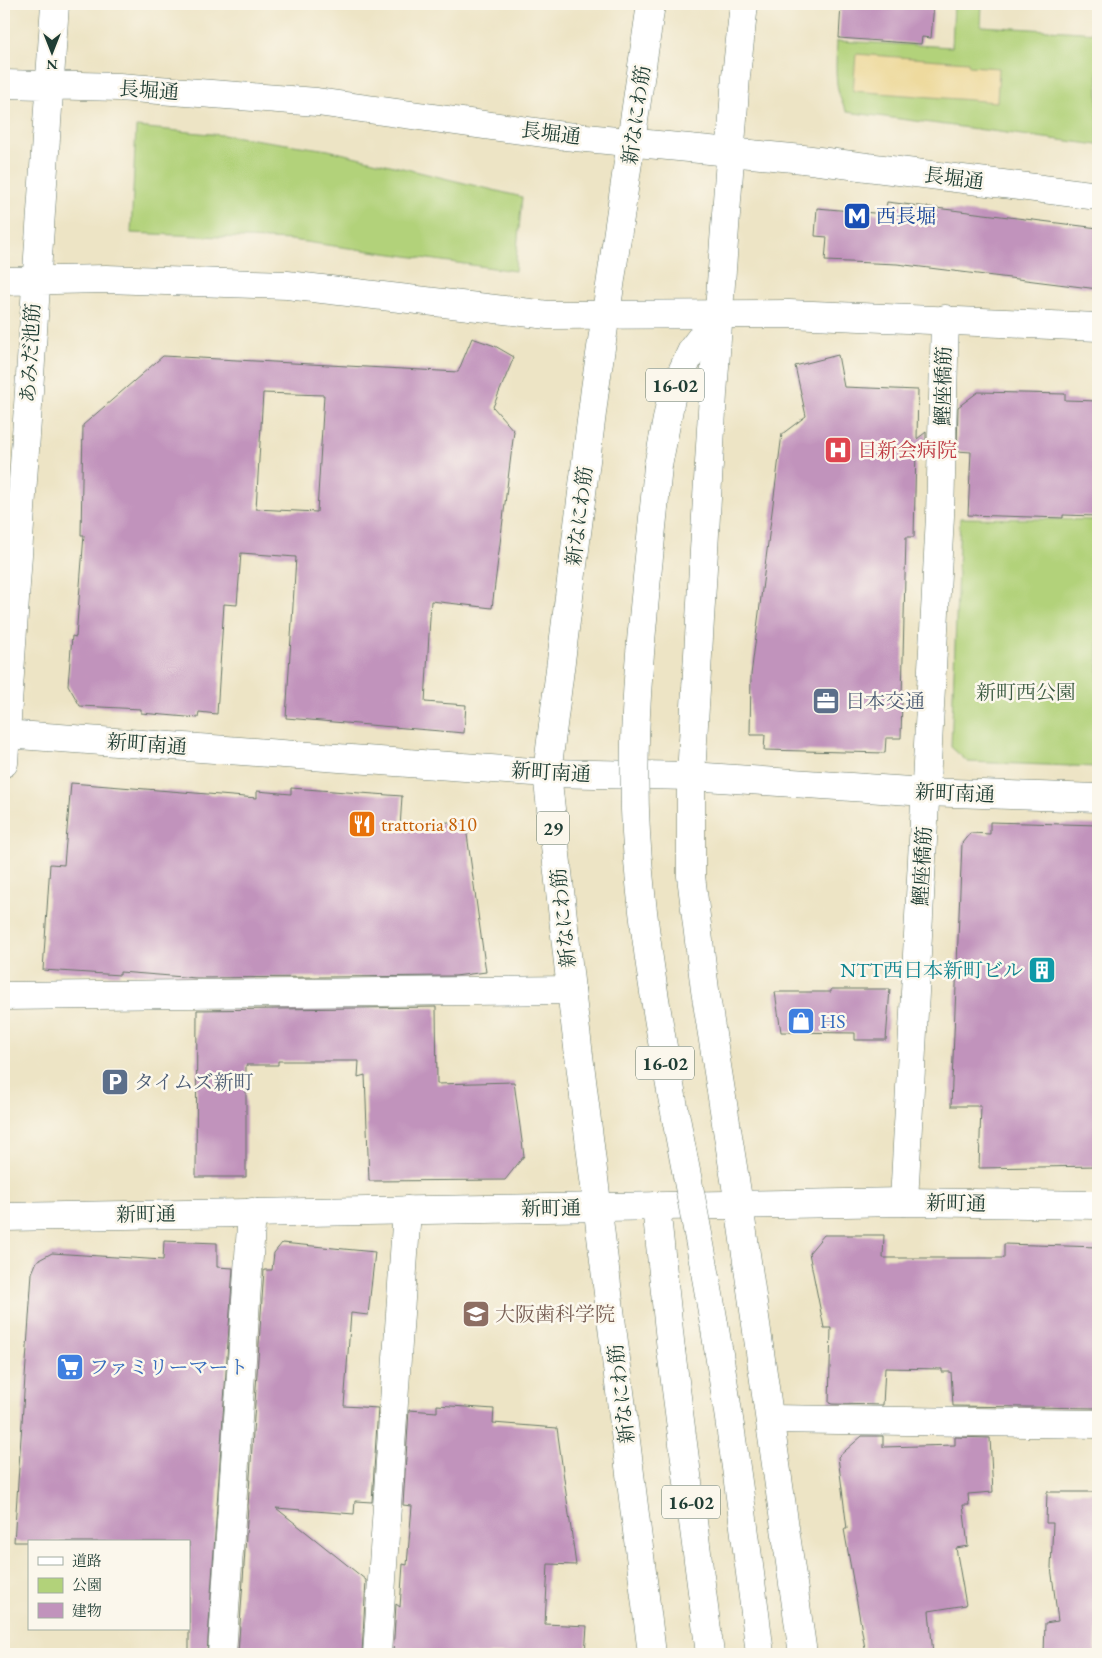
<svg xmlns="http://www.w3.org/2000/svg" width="1102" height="1658" viewBox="0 0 1102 1658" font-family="'EB Garamond','Noto Serif JP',serif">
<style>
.green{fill:#b2d27a;stroke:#688857}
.sand{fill:#eeda9e;stroke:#868c69}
.building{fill:#c193bc;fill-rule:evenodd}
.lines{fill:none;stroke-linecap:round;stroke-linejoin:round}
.street-casing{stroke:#677767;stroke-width:29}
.secondary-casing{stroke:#677767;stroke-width:29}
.primary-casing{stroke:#677767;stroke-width:29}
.highway-casing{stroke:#677767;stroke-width:29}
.street{stroke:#fff;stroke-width:28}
.secondary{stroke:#fff;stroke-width:28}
.primary{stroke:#fff;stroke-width:28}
.highway{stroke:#fff;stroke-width:28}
.highway-bridge-casing{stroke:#677767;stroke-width:29;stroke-linecap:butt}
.highway-bridge{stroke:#fff;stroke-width:28}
.labels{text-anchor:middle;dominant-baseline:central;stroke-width:5;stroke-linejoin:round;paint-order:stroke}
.shield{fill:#fbf7ec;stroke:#61756b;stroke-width:1}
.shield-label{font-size:19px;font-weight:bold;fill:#1f3d34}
.street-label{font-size:20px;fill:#1f3d34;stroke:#fbf7ec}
.transit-label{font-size:20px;fill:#164399;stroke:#fbf7ec;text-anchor:start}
.health-label{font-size:20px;fill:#be3a42;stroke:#fbf7ec;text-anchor:start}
.park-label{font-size:20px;fill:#3c5b42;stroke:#fbf7ec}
.service-label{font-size:20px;fill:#4e5e75;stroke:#fbf7ec;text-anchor:start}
.food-label{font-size:20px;fill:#c56008;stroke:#fbf7ec;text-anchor:start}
.culture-label{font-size:20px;fill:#0d838f;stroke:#fbf7ec;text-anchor:end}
.shop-label{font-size:20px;fill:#366cbe;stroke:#fbf7ec;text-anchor:start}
.education-label{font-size:20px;fill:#785e54;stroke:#fbf7ec;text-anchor:start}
</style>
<rect width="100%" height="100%" fill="#fbf7ec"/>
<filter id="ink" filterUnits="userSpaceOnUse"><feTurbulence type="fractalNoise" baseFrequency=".02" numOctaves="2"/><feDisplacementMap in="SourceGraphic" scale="10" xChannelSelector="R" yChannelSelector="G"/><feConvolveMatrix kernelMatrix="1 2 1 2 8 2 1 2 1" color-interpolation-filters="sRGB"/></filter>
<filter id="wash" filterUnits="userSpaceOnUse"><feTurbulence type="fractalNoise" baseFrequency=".0096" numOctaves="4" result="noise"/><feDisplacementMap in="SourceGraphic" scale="20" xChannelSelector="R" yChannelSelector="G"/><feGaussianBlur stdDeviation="1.12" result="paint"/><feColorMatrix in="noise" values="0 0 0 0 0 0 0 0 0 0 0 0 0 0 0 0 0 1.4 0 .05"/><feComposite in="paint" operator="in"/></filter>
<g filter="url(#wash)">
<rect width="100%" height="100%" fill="#ede4c5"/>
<path class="green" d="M954,4H982L981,26L1098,33V145L847,112C833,90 836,66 837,41L952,47Z
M136,127L232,136L328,150L522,197L515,271L291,240L131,233Z
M960,518L1098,520V767L968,762L951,747Z"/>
<path class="sand" d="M856,54L968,62L969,66L999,68L997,102L853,91Z"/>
<g id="blocks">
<path class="building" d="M841,4H934L931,38L922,37L921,44L839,38Z
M887,202L1098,228V289L897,264L825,261L827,237L815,236L817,208L885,214Z
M472,338L495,346L514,357L493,407L514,431L492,608L431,601L425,702L466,705L464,733L286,718L296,557L241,553L237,605L224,604L217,714L199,712L198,718L141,713V709L80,706L68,685L72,636L76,637L84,535H81L83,425L163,356L458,372ZM263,393L324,395L317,512L256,509Z
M838,355L844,387L918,390L917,439L926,432V451L916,450L914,537H906L901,738H886L885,753L764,750L765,735H750L751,675L782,434L806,416L795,366Z
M978,392L1065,394V400L1098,401L1095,516L1063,515V518L968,515L971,452L957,451L958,407Z
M71,783L257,798V791L291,794V788L402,796L400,828L465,820L486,972L455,976L196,978L120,972V975L43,970L50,864L64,865Z
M990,822L1098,825V1166L979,1168L981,1106H951L962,843L970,833L990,834Z
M831,989H890L886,1040H855V1033L781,1032L775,992H831Z
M436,1007L437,1084L514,1082L524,1156L505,1180L369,1181L365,1075L358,1077L359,1061H278V1065H246V1177H196L197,1010Z
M824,1235H884L883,1258H1004V1244L1098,1247V1408L953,1406L951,1372H942V1369L885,1368L883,1405L832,1404L829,1403L831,1328H824L809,1253Z
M164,1241L217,1243V1267L233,1268L207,1654H189V1542H14L32,1273L37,1261L52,1253L163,1260Z
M282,1243L375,1252L368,1315L351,1313L344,1406L378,1408L372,1502L355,1501L354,1514L276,1508L366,1580L362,1654H238L264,1270H272L274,1253Z
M437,1405L494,1409L493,1423L557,1428L576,1565L548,1564L545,1624L587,1626L585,1654H393L396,1604L400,1607L403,1564L407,1565L412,1506L403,1505L409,1410L437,1412Z
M862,1436H883V1447L955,1445V1437L990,1438L993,1492L968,1494L969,1505H963L968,1546L956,1548L966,1605L929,1611L933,1654H866L844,1529H847L838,1457Z
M1047,1492H1098V1610L1095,1654H1044L1045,1623L1058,1621L1051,1567L1053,1523H1046Z"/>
</g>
</g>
<g filter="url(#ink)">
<use href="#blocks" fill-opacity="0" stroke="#677767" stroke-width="1"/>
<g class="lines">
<g class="street-casing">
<path id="street" d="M4,996L571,990
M904,1202L940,516L945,319
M770,1419L1098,1424
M222,1654L252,1212
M377,1654L407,1210"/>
</g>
<g class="secondary-casing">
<path id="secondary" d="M4,84L119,87L317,102L565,136L803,159L1098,196
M4,281L106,279L287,285L548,315L789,314L1098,327
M4,734L547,773L691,776L925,792L1098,798
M4,763L55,4
M4,1217L904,1202L1098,1205"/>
</g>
<g class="primary-casing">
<path id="primary" d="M651,4L595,389L547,773L571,990L652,1654
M744,4L736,76L713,394L691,776V876L705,990L739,1205L803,1654"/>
</g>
<g class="highway-casing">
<path id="highway" d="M658,466L672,393L693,348L719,314
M656,1206L671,1350"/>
</g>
<use href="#street" class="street"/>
<use href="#secondary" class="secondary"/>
<use href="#primary" class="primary"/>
<use href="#highway" class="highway"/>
<g class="highway-bridge-casing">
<path id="highway-bridge" d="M658,466C647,588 629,711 636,833C645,978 677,1118 703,1261C727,1391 744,1522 760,1654
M671,1350L710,1654"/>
</g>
<use href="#highway-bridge" class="highway-bridge"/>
</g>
</g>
<defs>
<g id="metro-square" transform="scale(1.4375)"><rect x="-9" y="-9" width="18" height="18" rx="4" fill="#1a4fb4" stroke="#fbf7ec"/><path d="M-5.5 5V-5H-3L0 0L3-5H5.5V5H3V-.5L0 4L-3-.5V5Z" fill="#fff"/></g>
<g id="hospital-square" transform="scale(1.4375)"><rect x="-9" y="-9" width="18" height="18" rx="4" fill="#e0444e" stroke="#fbf7ec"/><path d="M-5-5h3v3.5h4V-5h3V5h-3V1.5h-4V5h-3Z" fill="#fff"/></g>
<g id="office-square" transform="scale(1.4375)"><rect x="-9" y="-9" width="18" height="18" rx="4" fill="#5c6f8a" stroke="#fbf7ec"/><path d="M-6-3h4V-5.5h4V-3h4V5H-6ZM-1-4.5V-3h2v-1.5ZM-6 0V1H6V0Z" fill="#fff"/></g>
<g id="restaurant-square" transform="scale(1.4375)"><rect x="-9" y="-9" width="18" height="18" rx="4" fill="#e8710a" stroke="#fbf7ec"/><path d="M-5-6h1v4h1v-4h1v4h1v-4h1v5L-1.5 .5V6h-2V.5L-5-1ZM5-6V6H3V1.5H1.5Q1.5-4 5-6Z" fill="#fff"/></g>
<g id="building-square" transform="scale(1.4375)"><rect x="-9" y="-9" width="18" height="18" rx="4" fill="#0f9aa8" stroke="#fbf7ec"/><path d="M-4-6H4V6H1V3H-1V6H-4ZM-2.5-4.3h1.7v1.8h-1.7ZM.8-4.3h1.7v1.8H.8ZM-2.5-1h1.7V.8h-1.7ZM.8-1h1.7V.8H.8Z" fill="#fff"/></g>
<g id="shop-square" transform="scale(1.4375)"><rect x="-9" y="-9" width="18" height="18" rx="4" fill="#3f7fe0" stroke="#fbf7ec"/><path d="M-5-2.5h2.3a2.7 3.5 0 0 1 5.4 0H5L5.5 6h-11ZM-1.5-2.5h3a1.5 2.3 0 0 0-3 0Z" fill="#fff"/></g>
<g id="parking-square" transform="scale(1.4375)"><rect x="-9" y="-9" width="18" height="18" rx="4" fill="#5c6f8a" stroke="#fbf7ec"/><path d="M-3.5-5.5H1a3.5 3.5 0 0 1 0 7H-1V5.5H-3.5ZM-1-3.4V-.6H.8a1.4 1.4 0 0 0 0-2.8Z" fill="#fff"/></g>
<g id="school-square" transform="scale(1.4375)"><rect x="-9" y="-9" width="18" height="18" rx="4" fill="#8d6e63" stroke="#fbf7ec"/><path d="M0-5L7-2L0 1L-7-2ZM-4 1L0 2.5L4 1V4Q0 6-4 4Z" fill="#fff"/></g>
<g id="supermarket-square" transform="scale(1.4375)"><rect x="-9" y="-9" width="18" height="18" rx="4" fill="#3f7fe0" stroke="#fbf7ec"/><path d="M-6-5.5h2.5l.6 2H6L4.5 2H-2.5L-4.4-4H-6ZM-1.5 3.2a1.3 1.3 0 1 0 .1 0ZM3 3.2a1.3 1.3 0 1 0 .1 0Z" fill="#fff"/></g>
</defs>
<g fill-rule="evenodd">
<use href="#metro-square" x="857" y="216"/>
<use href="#hospital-square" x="838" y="450"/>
<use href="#office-square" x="826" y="701"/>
<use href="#restaurant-square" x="362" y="824"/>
<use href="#building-square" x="1042" y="970"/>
<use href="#shop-square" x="801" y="1021"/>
<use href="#parking-square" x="115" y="1082"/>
<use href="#school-square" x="476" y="1314"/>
<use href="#supermarket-square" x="70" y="1367"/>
</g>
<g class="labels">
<g class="shield">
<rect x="646" y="368.5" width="58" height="33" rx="4"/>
<rect x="537" y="811.5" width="32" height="33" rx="4"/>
<rect x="636" y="1046.5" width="58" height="33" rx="4"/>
<rect x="662" y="1485.5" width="58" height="33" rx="4"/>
</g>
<g class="shield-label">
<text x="675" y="385">16-02</text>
<text x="553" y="828">29</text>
<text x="665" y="1063">16-02</text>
<text x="691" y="1502">16-02</text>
</g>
<g class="street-label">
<text transform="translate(149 90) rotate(4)">長堀通</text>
<text transform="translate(636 115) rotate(-82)">新なにわ筋</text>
<text transform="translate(551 133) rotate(7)">長堀通</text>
<text transform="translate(954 178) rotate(7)">長堀通</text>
<text transform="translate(30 353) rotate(-87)">あみだ池筋</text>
<text transform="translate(943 386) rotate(-89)">鰹座橋筋</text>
<text transform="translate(579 516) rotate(-83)">新なにわ筋</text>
<text transform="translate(147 744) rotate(4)">新町南通</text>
<text transform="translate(551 772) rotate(3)">新町南通</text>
<text transform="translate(955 793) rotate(2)">新町南通</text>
<text transform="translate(922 866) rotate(-87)">鰹座橋筋</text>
<text transform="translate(563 918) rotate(-96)">新なにわ筋</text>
<text transform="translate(956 1203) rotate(1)">新町通</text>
<text transform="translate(551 1208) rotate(-1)">新町通</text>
<text transform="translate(146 1214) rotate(-1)">新町通</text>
<text transform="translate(621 1394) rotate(-97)">新なにわ筋</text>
</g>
<g class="transit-label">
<text x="876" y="216">西長堀</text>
</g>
<g class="health-label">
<text x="857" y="450">日新会病院</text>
</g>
<g class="park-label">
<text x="1026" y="692">新町西公園</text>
</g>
<g class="service-label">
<text x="845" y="701">日本交通</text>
<text x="134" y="1082">タイムズ新町</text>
</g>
<g class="food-label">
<text x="381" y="824">trattoria 810</text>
</g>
<g class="culture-label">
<text x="1023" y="970">NTT西日本新町ビル</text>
</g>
<g class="shop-label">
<text x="820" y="1021">HS</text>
<text x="89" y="1367">ファミリーマート</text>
</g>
<g class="education-label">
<text x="495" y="1314">大阪歯科学院</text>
</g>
</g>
<rect width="1102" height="1658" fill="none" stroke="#fbf7ec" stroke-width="20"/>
<rect x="28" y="1540" width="162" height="90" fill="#fbf7ec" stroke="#a3ada2"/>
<rect x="38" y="1557" width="25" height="8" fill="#ffffff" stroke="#a3ada2"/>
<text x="72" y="1566" font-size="15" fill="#1f3d34">道路</text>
<rect x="38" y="1578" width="25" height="15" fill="#b2d27a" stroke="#a3ada2"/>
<text x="72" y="1590" font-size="15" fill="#1f3d34">公園</text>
<rect x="38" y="1603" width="25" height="15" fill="#c193bc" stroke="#a3ada2"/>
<text x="72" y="1616" font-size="15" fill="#1f3d34">建物</text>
<g transform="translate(52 52) rotate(180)" stroke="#fbf7ec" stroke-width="4" paint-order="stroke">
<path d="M0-4L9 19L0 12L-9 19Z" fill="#1f3d34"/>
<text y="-8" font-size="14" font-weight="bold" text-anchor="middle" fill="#1f3d34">N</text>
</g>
</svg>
